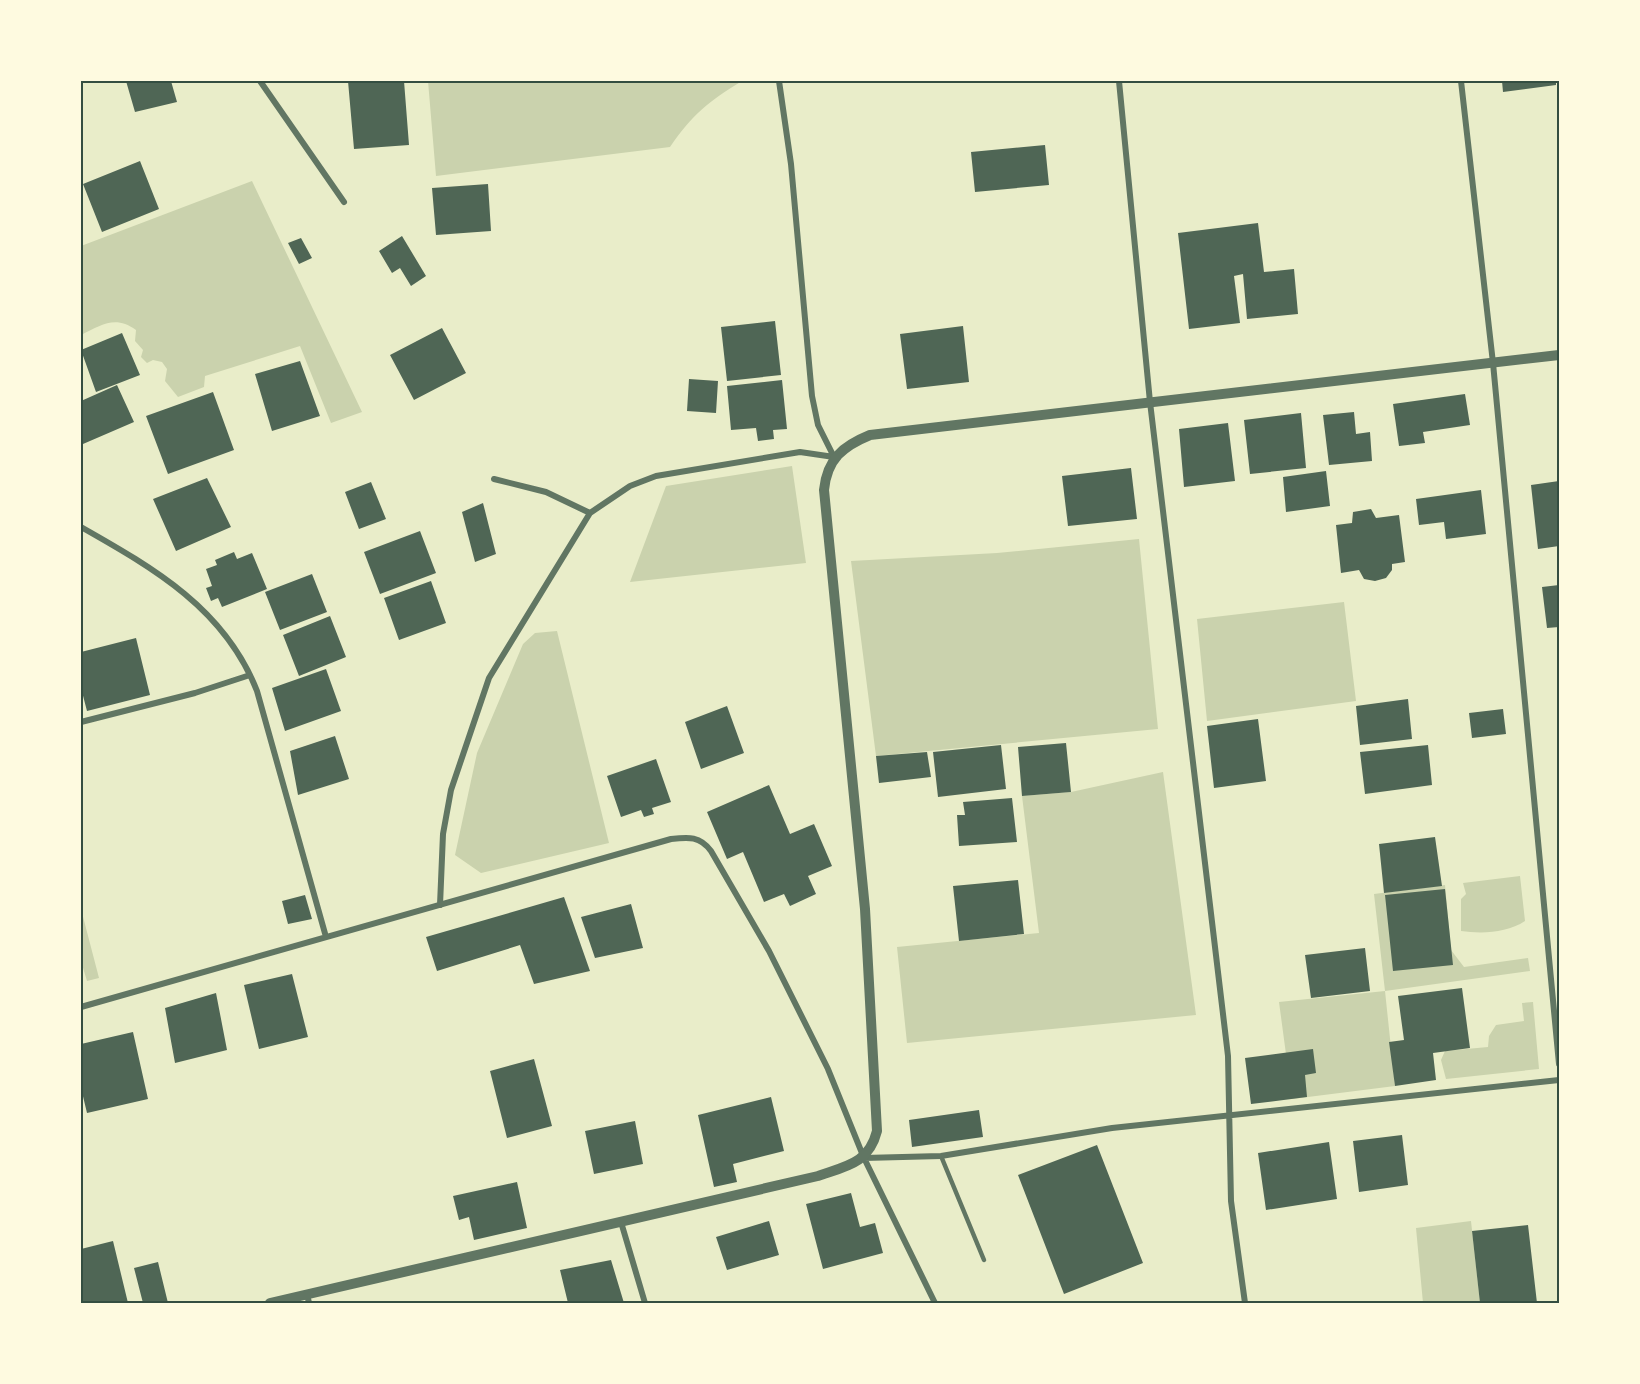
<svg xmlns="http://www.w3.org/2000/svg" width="1640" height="1384" viewBox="0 0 1640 1384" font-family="Roboto,sans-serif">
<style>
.green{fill:#cad2ad}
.building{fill:#4f6655}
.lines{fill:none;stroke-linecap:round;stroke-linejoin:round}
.service{stroke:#617663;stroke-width:4.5}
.minor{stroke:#617663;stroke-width:6}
.tertiary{stroke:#617663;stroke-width:10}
.neatline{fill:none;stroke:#344e41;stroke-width:2}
</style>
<rect width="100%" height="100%" fill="#e9edc9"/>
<path class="green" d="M428,81H742C709,101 692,115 670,147L436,176Z
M252,181L362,412L331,423L300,346L205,376L204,387L178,397L165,381L167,369L162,362L153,360L147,363L141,357L143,350L135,341L136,330C115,315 102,325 81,335V246Z
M792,466L806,563L630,582L666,486Z
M1139,539L1158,729L876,756L851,561L997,553Z
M1344,602L1356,701L1207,721L1197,619Z
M557,631L609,843L481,873L455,855L477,753L523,644L535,633Z
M1163,772L1196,1015L907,1043L897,947L1039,933L1022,796L1071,792Z
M1520,876L1525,921C1507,933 1482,934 1461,931V899L1466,894L1463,883Z
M1445,885L1451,950L1464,967L1528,958L1530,971L1385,991L1395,1086L1292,1099L1279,1002L1385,991L1374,894Z
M81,909L99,978L87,981L81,961Z
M1533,1002L1539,1069L1446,1079L1441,1060L1445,1051L1488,1047L1489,1036L1496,1025L1524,1021L1522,1003Z
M1471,1221L1480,1303H1423L1416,1228Z"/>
<path class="building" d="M126,81H171L177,102L135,112Z
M348,81H404L409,145L354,149Z
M1502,81H1556V85L1503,92Z
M1045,145L1049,185L975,192L971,152Z
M140,161L159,209L102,232L83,184Z
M488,184L491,231L436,235L432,188Z
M1258,223L1264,272L1294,269L1298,314L1247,319L1243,274L1234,276L1240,323L1189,329L1178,233Z
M402,236L426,276L411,286L400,268L392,273L379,251Z
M301,238L312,258L299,264L288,243Z
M775,321L781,375L727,381L721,327Z
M963,326L969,382L907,389L900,334Z
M442,328L466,373L414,400L390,355Z
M122,333L140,375L96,392L81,350Z
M300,361L320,416L272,431L255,374Z
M689,379L718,381L716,413L687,411Z
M782,380L787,429L773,430L774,439L758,441L756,428L731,430L727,386Z
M117,385L134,422L83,444L81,401Z
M213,392L234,450L168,474L146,416Z
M1465,394L1470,425L1423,432L1425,443L1399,446L1393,404Z
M1354,412L1356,434L1370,432L1372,461L1329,465L1323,415Z
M1301,413L1306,468L1250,474L1244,420Z
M1228,423L1235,481L1184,487L1179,429Z
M1131,468L1137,519L1068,526L1062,476Z
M1326,471L1330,506L1286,512L1283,477Z
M207,478L231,527L176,551L153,499Z
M1559,481V546L1538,549L1531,485Z
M371,482L386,519L359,529L345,492Z
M1481,490L1486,534L1446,539L1444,522L1419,525L1416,499Z
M483,503L496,554L475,562L462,512Z
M1371,509L1376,518L1399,515L1405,562L1392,564V570L1386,578L1375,581L1364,579L1359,570L1341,573L1336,525L1352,523L1353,512Z
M420,531L436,573L380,594L364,552Z
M234,552L237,559L252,553L267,589L222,607L218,598L211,601L206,588L212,586L206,569L217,565L215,560Z
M312,574L327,612L280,630L265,592Z
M431,581L446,623L399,640L384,598Z
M1559,585V627L1547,628L1542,587Z
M330,616L346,657L299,676L283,635Z
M136,638L150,695L87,711L81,688V652Z
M326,669L341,711L285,731L272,688Z
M1408,699L1412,739L1360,745L1356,706Z
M727,706L744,753L701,769L685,722Z
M1503,709L1506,734L1472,738L1469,713Z
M1258,719L1266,781L1214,788L1207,726Z
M335,736L349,779L298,795L290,751Z
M1066,743L1071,792L1022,796L1018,747Z
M1001,745L1006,789L938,797L933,752Z
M1428,745L1432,785L1365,794L1360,752Z
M927,752L931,777L879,783L876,756Z
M656,759L671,802L652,808L654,814L644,817L641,810L621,817L607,776Z
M769,785L790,834L814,824L832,866L808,876L816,894L790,906L784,894L764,902L743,852L727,859L707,812Z
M1012,798L1017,842L959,846L957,815H965L963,802Z
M1435,837L1442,886L1384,893L1379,844Z
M1018,880L1024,934L959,941L953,886Z
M1445,889L1453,965L1393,971L1385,895Z
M305,895L312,919L288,924L282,901Z
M564,897L590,971L534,984L520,945L437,971L426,937Z
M631,904L643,948L595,958L581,917Z
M1365,948L1370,991L1311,998L1305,955Z
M292,974L308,1037L259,1049L244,985Z
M1462,988L1470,1048L1433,1053L1436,1080L1395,1086L1389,1042L1404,1040L1398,996Z
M216,993L227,1050L175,1063L165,1008Z
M133,1032L148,1099L87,1113L81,1088V1044Z
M1313,1049L1316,1073L1305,1075L1307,1097L1251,1104L1245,1058Z
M534,1059L552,1126L507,1138L490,1071Z
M771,1097L784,1151L733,1164L737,1182L714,1187L698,1115Z
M979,1110L983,1137L912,1147L909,1120Z
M635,1121L643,1164L594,1174L585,1131Z
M1402,1135L1408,1185L1359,1192L1353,1141Z
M1329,1142L1337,1199L1266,1210L1258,1153Z
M1097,1145L1143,1263L1064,1294L1018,1175Z
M517,1182L527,1228L474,1240L469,1217L459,1220L453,1196Z
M851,1193L860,1227L875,1223L883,1253L823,1269L806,1204Z
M769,1221L779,1255L727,1270L716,1237Z
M1528,1225L1537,1303H1480L1472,1231Z
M113,1241L128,1303H81V1249Z
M611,1260L624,1303H568L560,1270Z
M158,1262L168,1303H143L134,1268Z"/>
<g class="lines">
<path class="service" d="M941,1156L984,1260"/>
<path class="minor" d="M260,81L344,202
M779,81L791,164L812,396L818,425L834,457
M1119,81L1150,402L1228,1056L1231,1201L1245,1303
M1461,81L1493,363L1559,1064
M494,479L546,492L590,513
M81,527C155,569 225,609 257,691L326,937
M81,722L195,693L250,675
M440,905L443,834L451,790L489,678L590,513L630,486L656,476L800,452L834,457
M81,1007L671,839C689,837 700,836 711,851L769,951L828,1069L864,1158L935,1303
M864,1158L941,1156L1112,1128L1559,1080
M621,1222L645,1303
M307,1294L309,1303"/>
<path class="tertiary" d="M270,1303L818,1176C847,1166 869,1163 877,1131L865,909L824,490C827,459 843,446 870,435L1559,355"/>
</g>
<rect width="1640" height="1384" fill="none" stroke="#fefae0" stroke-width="165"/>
<rect x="82" y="82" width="1476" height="1220" class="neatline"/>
</svg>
